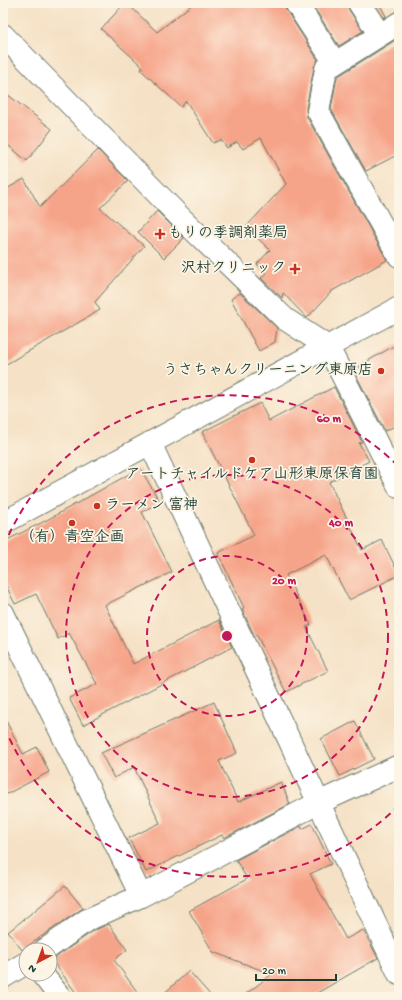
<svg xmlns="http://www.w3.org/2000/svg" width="402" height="1000" viewBox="0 0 402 1000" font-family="'Gochi Hand','Klee One',sans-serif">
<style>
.building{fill:#f6a489}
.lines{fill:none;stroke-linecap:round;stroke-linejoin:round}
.minor-casing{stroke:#6a7667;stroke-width:24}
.minor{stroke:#fff;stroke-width:22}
.ring{fill:none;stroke:#c2185b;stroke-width:2;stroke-dasharray:7 5}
.poi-dot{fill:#c8321e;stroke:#fcf5e5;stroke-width:1.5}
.labels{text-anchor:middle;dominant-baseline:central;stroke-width:3.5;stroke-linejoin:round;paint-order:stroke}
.poi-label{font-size:15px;font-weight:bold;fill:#1f3d34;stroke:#fcf5e5;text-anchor:start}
.centre{fill:#c2185b;stroke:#fcf5e5;stroke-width:2}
.ring-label{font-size:12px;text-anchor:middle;font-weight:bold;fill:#c2185b;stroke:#fcf5e5;stroke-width:3.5;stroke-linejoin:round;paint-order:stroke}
</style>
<rect width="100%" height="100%" fill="#fcf5e5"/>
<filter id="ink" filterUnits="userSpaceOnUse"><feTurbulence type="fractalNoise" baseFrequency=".025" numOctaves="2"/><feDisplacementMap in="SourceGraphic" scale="8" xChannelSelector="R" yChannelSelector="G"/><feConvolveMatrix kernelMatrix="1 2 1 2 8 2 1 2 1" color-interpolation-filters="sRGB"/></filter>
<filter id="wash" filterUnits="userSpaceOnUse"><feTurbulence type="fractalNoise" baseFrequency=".012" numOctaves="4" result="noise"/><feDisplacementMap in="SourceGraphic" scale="16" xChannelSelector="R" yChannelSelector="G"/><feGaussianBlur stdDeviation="0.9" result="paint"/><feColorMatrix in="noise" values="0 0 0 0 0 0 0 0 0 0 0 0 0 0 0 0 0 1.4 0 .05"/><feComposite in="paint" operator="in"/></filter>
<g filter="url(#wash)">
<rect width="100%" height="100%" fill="#f5e1c5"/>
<g id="blocks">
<path class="building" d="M125,3H127L157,32L194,3H284L286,10L318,60L314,67L306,109L307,117L387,260L332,291L307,318L283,293L282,298L261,278L266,274L257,264L270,250L246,227L286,184L261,138L243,149L237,142L227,148L221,140L213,143L186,101L181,107L141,70L143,67L101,29Z
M311,3H347L349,10L363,31L339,46Z
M374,3H379L386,16L384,18Z
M397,39L399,42V154L366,171L331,109L337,77Z
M3,91L52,129L27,161L3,141Z
M98,150L128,181L100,208L144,246L95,302L100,310L3,366V191L24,179L40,207Z
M157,211L184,238L164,258L138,232Z
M240,293L277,328L275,342L259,351L231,299Z
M399,343V424L385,431L356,375L363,372L359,366Z
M334,387L362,442L359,443L369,461L329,482L362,550L382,540L399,575L349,600L326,555L286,575L311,625L306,627L328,671L286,692L256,634L254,635L242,609L244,608L218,553L254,535L202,432L260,403L269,421Z
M140,468L160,502L142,512L172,572L105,605L133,664L219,620L232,647L83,725L69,698L97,684L69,633L58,639L36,594L15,604L3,579V542L45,521Z
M214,702L237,753L219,761L238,802L281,782L290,804L224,838L222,835L146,872L129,838L160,823L134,767L114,778L101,753Z
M3,715L23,754L37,747L49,772L3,796Z
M355,721L374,759L340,776L321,739Z
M312,824L331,864L310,874L346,939L363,930L378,958L310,997H242L272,974L213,952L189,911L247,879L236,860L301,826L302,829Z
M65,886L83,908L22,950L8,932Z
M109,924L127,950L114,960L141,997H79L52,960L93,931Z
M189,971L212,997H160Z"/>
</g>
</g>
<g filter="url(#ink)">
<use href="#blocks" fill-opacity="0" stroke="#6a7667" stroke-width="1"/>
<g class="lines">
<g class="minor-casing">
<path id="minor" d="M296,3L335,63
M359,3L380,35
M399,23L326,69L318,111L399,256
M3,35L180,217L285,319L328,347L399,487
M150,443L399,974
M3,523L399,308
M3,613L141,896
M45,950L87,920L141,896L318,803L399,766
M42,974L60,997
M3,977L26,963"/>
</g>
<use href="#minor" class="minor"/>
</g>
</g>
<g class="ring">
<circle cx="227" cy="636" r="80"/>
<circle cx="227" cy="636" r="161"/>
<path d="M399 805A241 241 0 0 1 4 726M4 546A241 241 0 0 1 399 467"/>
</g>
<g class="poi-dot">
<path d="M158 228h4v4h4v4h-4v4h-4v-4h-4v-4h4z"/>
<path d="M293 263h4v4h4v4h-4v4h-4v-4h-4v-4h4z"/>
<circle cx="381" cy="371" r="4"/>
<circle cx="252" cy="460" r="4"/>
<circle cx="97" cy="506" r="4"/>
<circle cx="72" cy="523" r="4"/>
</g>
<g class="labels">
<g class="poi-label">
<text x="168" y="234">もりの季調剤薬局</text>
<text x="286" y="269" text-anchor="end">沢村クリニック</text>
<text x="373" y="371" text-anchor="end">うさちゃんクリーニング東原店</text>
<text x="252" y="475" text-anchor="middle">アートチャイルドケア山形東原保育園</text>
<text x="105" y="506">ラーメン 富神</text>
<text x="72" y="538" text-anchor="middle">（有）青空企画</text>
</g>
</g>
<circle cx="227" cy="636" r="6" class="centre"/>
<g class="ring-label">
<text x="329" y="422">60 m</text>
<text x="341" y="526">40 m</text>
<text x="284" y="584">20 m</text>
</g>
<rect width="402" height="1000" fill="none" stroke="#fcf5e5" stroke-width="16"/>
<g transform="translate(38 962) rotate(221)"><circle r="19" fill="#fcf5e5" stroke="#a4ab9e"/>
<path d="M0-3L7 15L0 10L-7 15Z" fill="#c8321e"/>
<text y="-6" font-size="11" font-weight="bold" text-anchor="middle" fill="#1f3d34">N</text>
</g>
<path d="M256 974v6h80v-6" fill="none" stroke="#1f3d34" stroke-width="2"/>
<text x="262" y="974" font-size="12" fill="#1f3d34" stroke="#fcf5e5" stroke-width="3" paint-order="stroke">20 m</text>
</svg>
